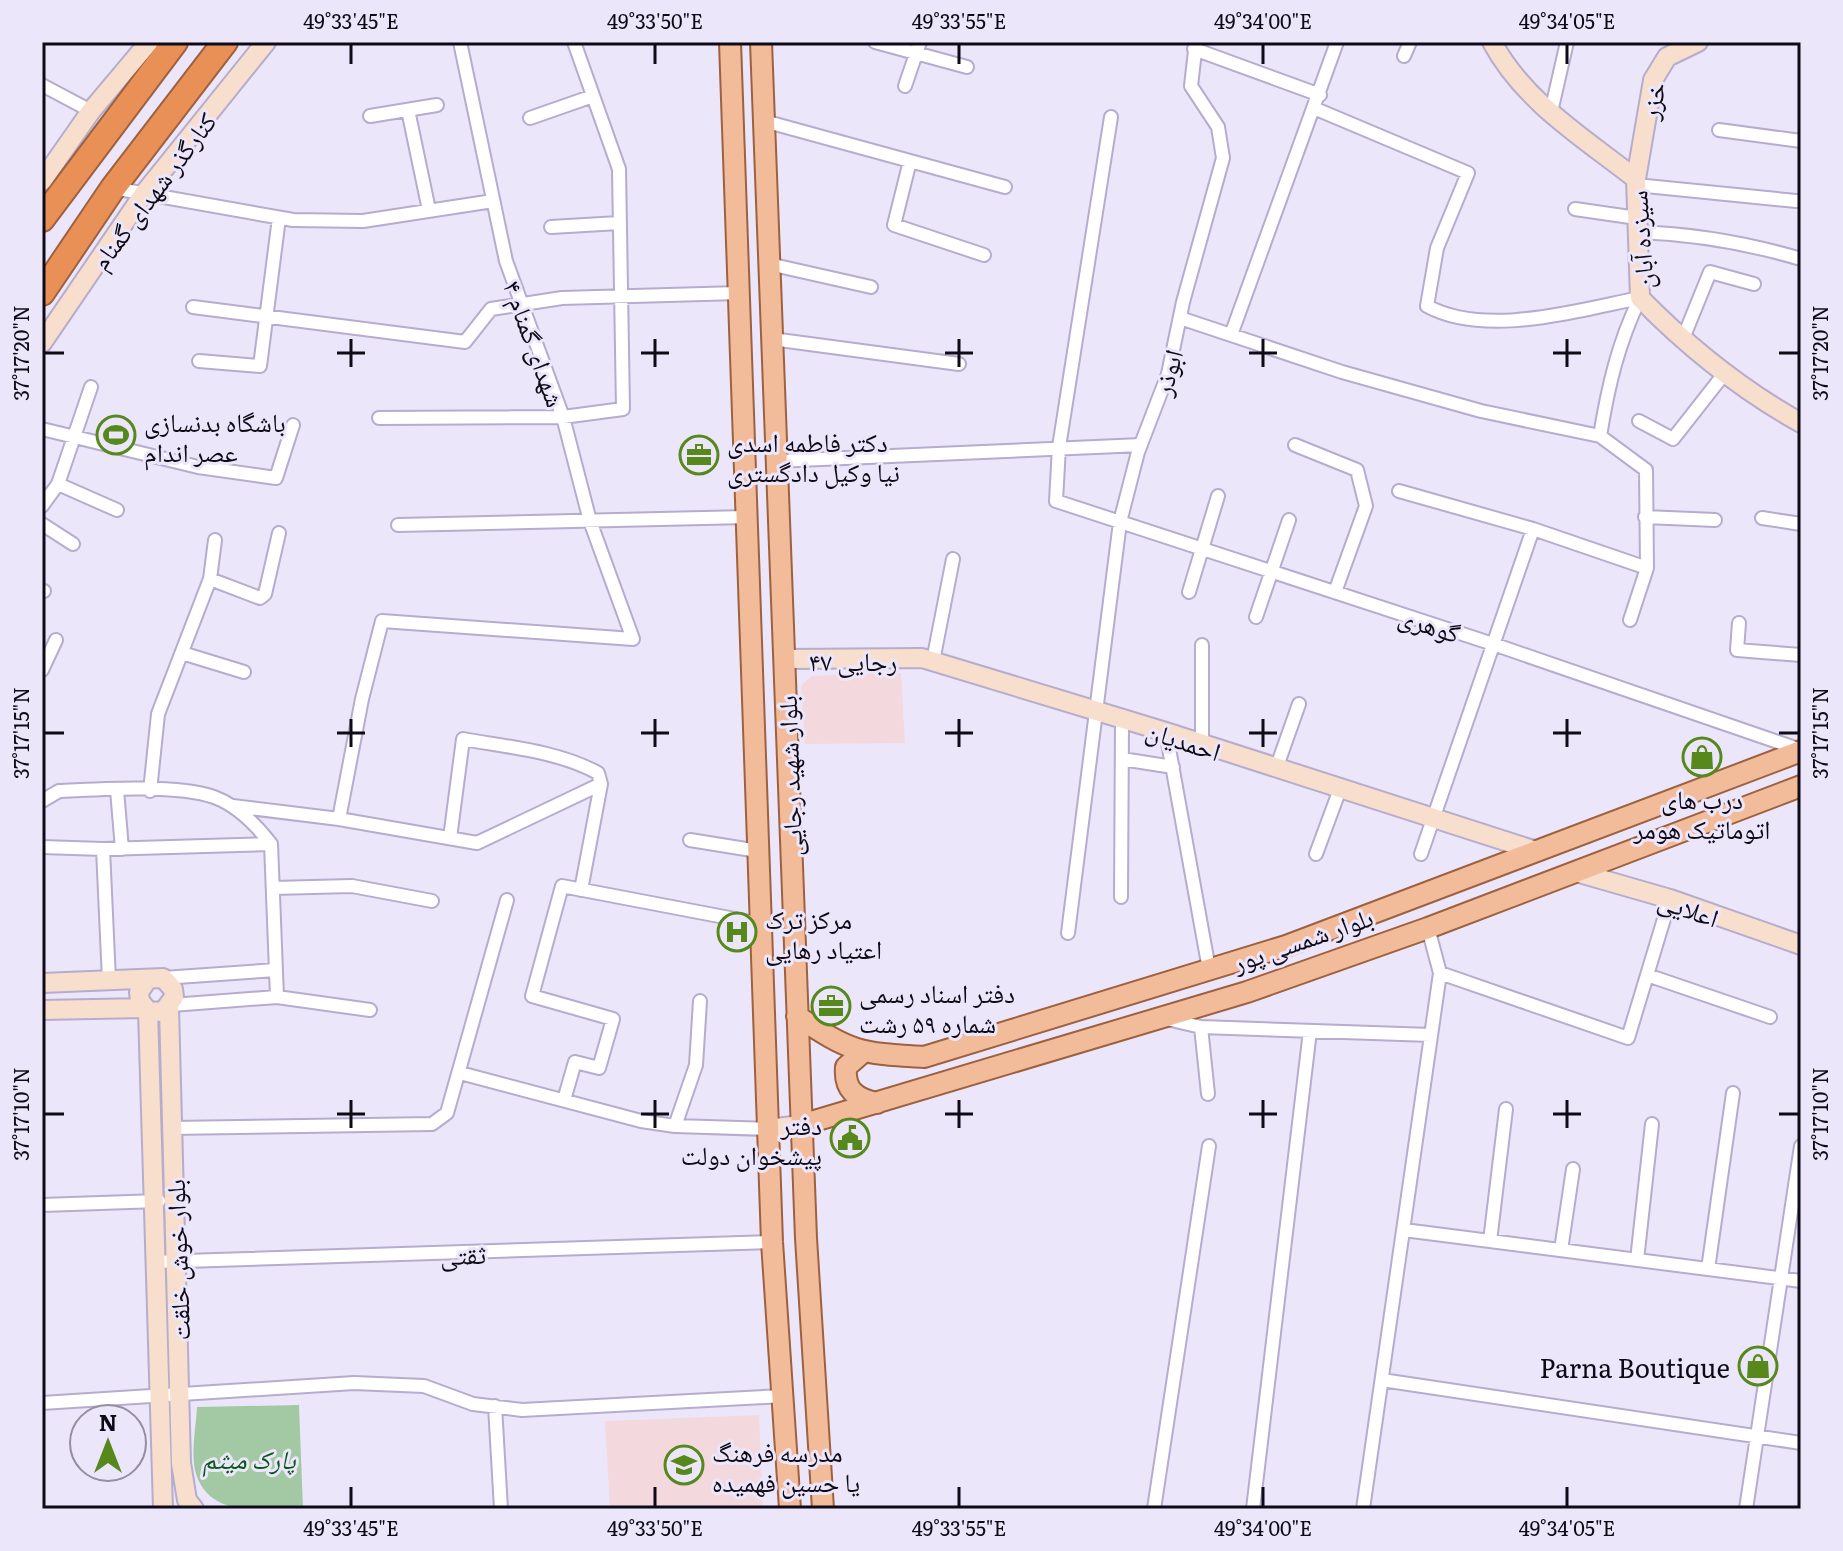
<svg xmlns="http://www.w3.org/2000/svg" width="1843" height="1551" viewBox="0 0 1843 1551" font-family="Literata,'Noto Naskh Arabic',serif">
<style>
.education{fill:#f3d8dd}
.green{fill:#a2c9a3}
.lines{fill:none;stroke-linecap:round;stroke-linejoin:round}
.street-casing{stroke:#b6accd;stroke-width:16}
.secondary-casing{stroke:#b6accd;stroke-width:22}
.primary-casing{stroke:#9d6140;stroke-width:24}
.highway-casing{stroke:#9d6140;stroke-width:28}
.street{stroke:#fff;stroke-width:12}
.secondary{stroke:#f8decc;stroke-width:18}
.primary{stroke:#f2bc9a;stroke-width:20}
.highway{stroke:#e99056;stroke-width:24}
.ticks{fill:none;stroke:#0f0b16;stroke-width:3}
.labels{text-anchor:middle;dominant-baseline:central;stroke-width:6;stroke-linejoin:round;paint-order:stroke}
.street-label{font-size:26px;fill:#0f0b16;stroke:#ece6fb}
.poi-label{font-size:26px;fill:#0f0b16;stroke:#ece6fb;text-anchor:start}
.park-label{font-size:26px;font-style:italic;fill:#08581a;stroke:#ece6fb}
.neatline{fill:none;stroke:#0f0b16;stroke-width:3}
.ticks-label{font-size:20px;text-anchor:middle;fill:#0f0b16}
</style>
<rect width="100%" height="100%" fill="#ece6fb"/>
<path class="education" d="M901,673L905,743L805,744L801,686L811,676Z
M759,1415L763,1509H610L605,1421Z"/>
<path class="green" d="M299,1405L303,1509C265,1509 207,1520 195,1470C191,1452 196,1426 197,1407Z"/>
<g class="lines">
<g class="street-casing">
<path id="street" d="M875,42L967,67
M1194,49L1320,95
M1404,56L1410,42
M42,85L91,111
M905,86L920,42
M1316,109L1468,173L1437,248L1427,306C1486,338 1578,310 1640,298
M408,110L429,210
M1551,112L1567,42
M370,116L437,105
M1111,117L1059,447L1056,501L1493,644L1801,750
M530,118L593,96
M764,121L1005,187
M1719,130L1801,141
M910,161L894,225L984,255
M1636,185L1796,201
M113,188L293,220L363,221L493,201
M1575,209L1637,218
M551,227L619,223
M1638,232C1694,234 1747,243 1801,259
M769,264L871,287
M193,307L465,342L491,309L562,298L739,293
M1180,318L1342,372L1481,411L1600,436L1646,470L1647,568L1630,620
M1231,335L1337,42
M772,339L959,364
M1682,341L1710,272L1754,284
M199,361L260,366L279,218
M379,418L563,417L623,409L619,169L574,42
M1639,421L1673,439L1724,374
M42,429L198,467L276,478L293,425
M1600,436C1608,387 1618,343 1640,298
M1295,445L1357,470L1366,506L1335,592
M776,461L1141,445
M58,484L117,510
M1399,491L1533,529L1647,568
M42,506L58,484L91,387
M1645,517L1715,520
M1762,518L1801,524
M42,524L73,544
M398,525L747,517
M210,579L260,598L265,594L279,533
M42,591H44
M1189,592L1218,496
M1256,617L1289,520
M1739,623L1737,650L1801,655
M1202,645V746
M182,653L244,672
M933,661L953,559
M42,670L56,640
M1166,732L1209,969
M1122,759L1173,767
M1276,769L1299,704
M117,790L122,849
M150,791L158,714L210,579L215,540
M42,801L59,791C98,789 179,784 214,797C236,805 257,826 271,844L277,997
M233,806L339,819L362,699L382,621L633,639L590,521L563,417L506,261L460,42
M339,819L477,843L601,784
M450,838L463,739C507,747 558,751 598,773L601,784L581,890
M690,840L758,851
M42,847L103,849L271,844
M103,849L109,980
M1316,854L1340,789
M1421,854L1533,529
M273,888L352,886L432,901
M1121,897L1122,721
M1068,933L1120,522L1138,452L1168,374L1183,302L1223,158L1218,127L1191,86L1196,42
M1440,973L1628,1038L1670,899
M1647,975L1770,1017
M163,978L276,970
M172,1005L277,997L370,1010
M1167,1019L1201,1027L1431,1035
M1201,1027L1208,1094
M460,1073L641,1121L675,1126L768,1129
M564,1100L575,1062L599,1068L613,1019L532,996L562,886L761,924
M675,1126L696,1065L700,1001
M171,1128L432,1124L447,1113L507,900
M42,1205L159,1201
M1404,1230L1801,1281
M1490,1241L1506,1109
M1561,1250L1573,1169
M1637,1260L1652,1124
M153,1262L772,1242
M1708,1269L1733,1093
M1382,1380L1801,1443
M42,1403L354,1383L424,1386L473,1404L522,1410L783,1396
M495,1406L501,1509
M1154,1509L1209,1146
M1253,1509L1310,1031
M1363,1509L1440,973L1428,928
M1746,1509L1801,1146"/>
</g>
<g class="secondary-casing">
<path id="secondary" d="M1492,42C1524,102 1584,138 1636,179L1640,298C1689,348 1740,389 1801,423
M1636,179L1653,80L1667,57L1698,42
M42,181L91,111L149,42
M42,343L143,195L266,42
M784,659L922,658L1166,732L1536,851
M1576,872L1670,899L1801,945
M42,983L163,978L173,989L174,997L163,1012L148,1011L140,1001L139,992L148,979
M169,1008L181,1463L187,1500L194,1509
M42,1010L145,1008
M148,1011L163,1509
M768,1129L801,1125"/>
</g>
<g class="primary-casing">
<path id="primary" d="M730,42L772,1242L790,1509
M761,42L806,1238L823,1509
M797,1016C852,1053 859,1053 924,1057L1286,946L1801,751
M862,1053L846,1067C844,1090 856,1099 877,1103
M801,1125L1247,992L1428,928L1801,786"/>
</g>
<g class="highway-casing">
<path id="highway" d="M42,219L175,42
M42,293L113,188L225,42"/>
</g>
<use href="#street" class="street"/>
<use href="#secondary" class="secondary"/>
<use href="#primary" class="primary"/>
<use href="#highway" class="highway"/>
</g>
<path class="ticks" d="M351,44V64M655,44V64M959,44V64M1263,44V64M1567,44V64M351,339V367M655,339V367M959,339V367M1263,339V367M1567,339V367M44,353H64M337,353H365M641,353H669M945,353H973M1249,353H1277M1553,353H1581M1779,353H1799M351,719V747M655,719V747M959,719V747M1263,719V747M1567,719V747M44,733H64M337,733H365M641,733H669M945,733H973M1249,733H1277M1553,733H1581M1779,733H1799M351,1100V1128M655,1100V1128M959,1100V1128M1263,1100V1128M1567,1100V1128M44,1114H64M337,1114H365M641,1114H669M945,1114H973M1249,1114H1277M1553,1114H1581M1779,1114H1799M351,1487V1507M655,1487V1507M959,1487V1507M1263,1487V1507M1567,1487V1507"/>
<defs>
<g id="stadium-ring" transform="scale(2)"><circle r="9.5" fill="#ece6fb" stroke="#57881c" stroke-width="1.5"/><path d="M0-5a6.5 5 0 1 0 0 10a6.5 5 0 1 0 0-10ZM-3.5-1.8h7v3.6h-7Z" fill="#57881c"/></g>
<g id="office-ring" transform="scale(2)"><circle r="9.5" fill="#ece6fb" stroke="#57881c" stroke-width="1.5"/><path d="M-6-3h4V-5.5h4V-3h4V5H-6ZM-1-4.5V-3h2v-1.5ZM-6 0V1H6V0Z" fill="#57881c"/></g>
<g id="shop-ring" transform="scale(2)"><circle r="9.5" fill="#ece6fb" stroke="#57881c" stroke-width="1.5"/><path d="M-5-2.5h2.3a2.7 3.5 0 0 1 5.4 0H5L5.5 6h-11ZM-1.5-2.5h3a1.5 2.3 0 0 0-3 0Z" fill="#57881c"/></g>
<g id="hospital-ring" transform="scale(2)"><circle r="9.5" fill="#ece6fb" stroke="#57881c" stroke-width="1.5"/><path d="M-5-5h3v3.5h4V-5h3V5h-3V1.5h-4V5h-3Z" fill="#57881c"/></g>
<g id="civic-ring" transform="scale(2)"><circle r="9.5" fill="#ece6fb" stroke="#57881c" stroke-width="1.5"/><path d="M-.6-6.5H3V-4.5H.6V-3L4-1V1h2V6H-6V1h2V-1L-.6-3ZM-1.2 2.5V6h2.4V2.5Z" fill="#57881c"/></g>
<g id="school-ring" transform="scale(2)"><circle r="9.5" fill="#ece6fb" stroke="#57881c" stroke-width="1.5"/><path d="M0-5L7-2L0 1L-7-2ZM-4 1L0 2.5L4 1V4Q0 6-4 4Z" fill="#57881c"/></g>
</defs>
<g fill-rule="evenodd">
<use href="#stadium-ring" x="116" y="435"/>
<use href="#office-ring" x="699" y="455"/>
<use href="#shop-ring" x="1702" y="757"/>
<use href="#hospital-ring" x="737" y="932"/>
<use href="#office-ring" x="831" y="1006"/>
<use href="#civic-ring" x="850" y="1138"/>
<use href="#shop-ring" x="1758" y="1366"/>
<use href="#school-ring" x="684" y="1465"/>
</g>
<g class="labels">
<g class="street-label">
<text transform="translate(1651 100) rotate(-76)">خزر</text>
<text transform="translate(152 190) rotate(-53)">کنارگذر شهدای گمنام</text>
<text transform="translate(1639 240) rotate(-94)">سیزده آبان</text>
<text transform="translate(536 343) rotate(70)">شهدای گمنام ۴</text>
<text transform="translate(1166 372) rotate(-74)">ابوذر</text>
<text transform="translate(1430 623) rotate(18)">گوهری</text>
<text x="853" y="659">رجایی ۴۷</text>
<text transform="translate(1184 739) rotate(18)">احمدیان</text>
<text transform="translate(788 776) rotate(-92)">بلوار شهید رجایی</text>
<text transform="translate(1689 907) rotate(19)">اعلایی</text>
<text transform="translate(1302 938) rotate(-19)">بلوار شمسی پور</text>
<text transform="translate(463 1253) rotate(-2)">ثقتی</text>
<text transform="translate(176 1260) rotate(-92)">بلوار خوش خلقت</text>
</g>
<g class="poi-label">
<text x="144" y="420">باشگاه بدنسازی<tspan x="144" dy="30">عصر اندام</tspan></text>
<text x="727" y="440">دکتر فاطمه اسدی<tspan x="727" dy="30">نیا وکیل دادگستری</tspan></text>
<text x="1702" y="797" text-anchor="middle">درب های<tspan x="1702" dy="30">اتوماتیک هومر</tspan></text>
<text x="765" y="917">مرکز ترک<tspan x="765" dy="30">اعتیاد رهایی</tspan></text>
<text x="859" y="991">دفتر اسناد رسمی<tspan x="859" dy="30">شماره ۵۹ رشت</tspan></text>
<text x="822" y="1123" text-anchor="end">دفتر<tspan x="822" dy="30">پیشخوان دولت</tspan></text>
<text x="1730" y="1366" text-anchor="end">Parna Boutique</text>
<text x="712" y="1450">مدرسه فرهنگ<tspan x="712" dy="30">یا حسین فهمیده</tspan></text>
</g>
<g class="park-label">
<text x="249" y="1457">پارک میثم</text>
</g>
</g>
<rect width="1843" height="1551" fill="none" stroke="#ece6fb" stroke-width="88"/>
<g transform="translate(108 1443)"><circle r="38" fill="#ece6fb" stroke="#948e9f" stroke-width="2"/>
<path d="M0-6L14 30L0 20L-14 30Z" fill="#57881c"/>
<text y="-12" font-size="22" font-weight="bold" text-anchor="middle" fill="#0f0b16">N</text>
</g>
<rect x="44" y="44" width="1755" height="1463" class="neatline"/>
<g class="ticks-label">
<text x="351" y="29">49°33'45"E</text>
<text x="655" y="29">49°33'50"E</text>
<text x="959" y="29">49°33'55"E</text>
<text x="1263" y="29">49°34'00"E</text>
<text x="1567" y="29">49°34'05"E</text>
<text transform="translate(22 353) rotate(-90)" y="7">37°17'20"N</text>
<text transform="translate(1821 353) rotate(-90)" y="7">37°17'20"N</text>
<text transform="translate(22 733) rotate(-90)" y="7">37°17'15"N</text>
<text transform="translate(1821 733) rotate(-90)" y="7">37°17'15"N</text>
<text transform="translate(22 1114) rotate(-90)" y="7">37°17'10"N</text>
<text transform="translate(1821 1114) rotate(-90)" y="7">37°17'10"N</text>
<text x="351" y="1536">49°33'45"E</text>
<text x="655" y="1536">49°33'50"E</text>
<text x="959" y="1536">49°33'55"E</text>
<text x="1263" y="1536">49°34'00"E</text>
<text x="1567" y="1536">49°34'05"E</text>
</g>
</svg>
